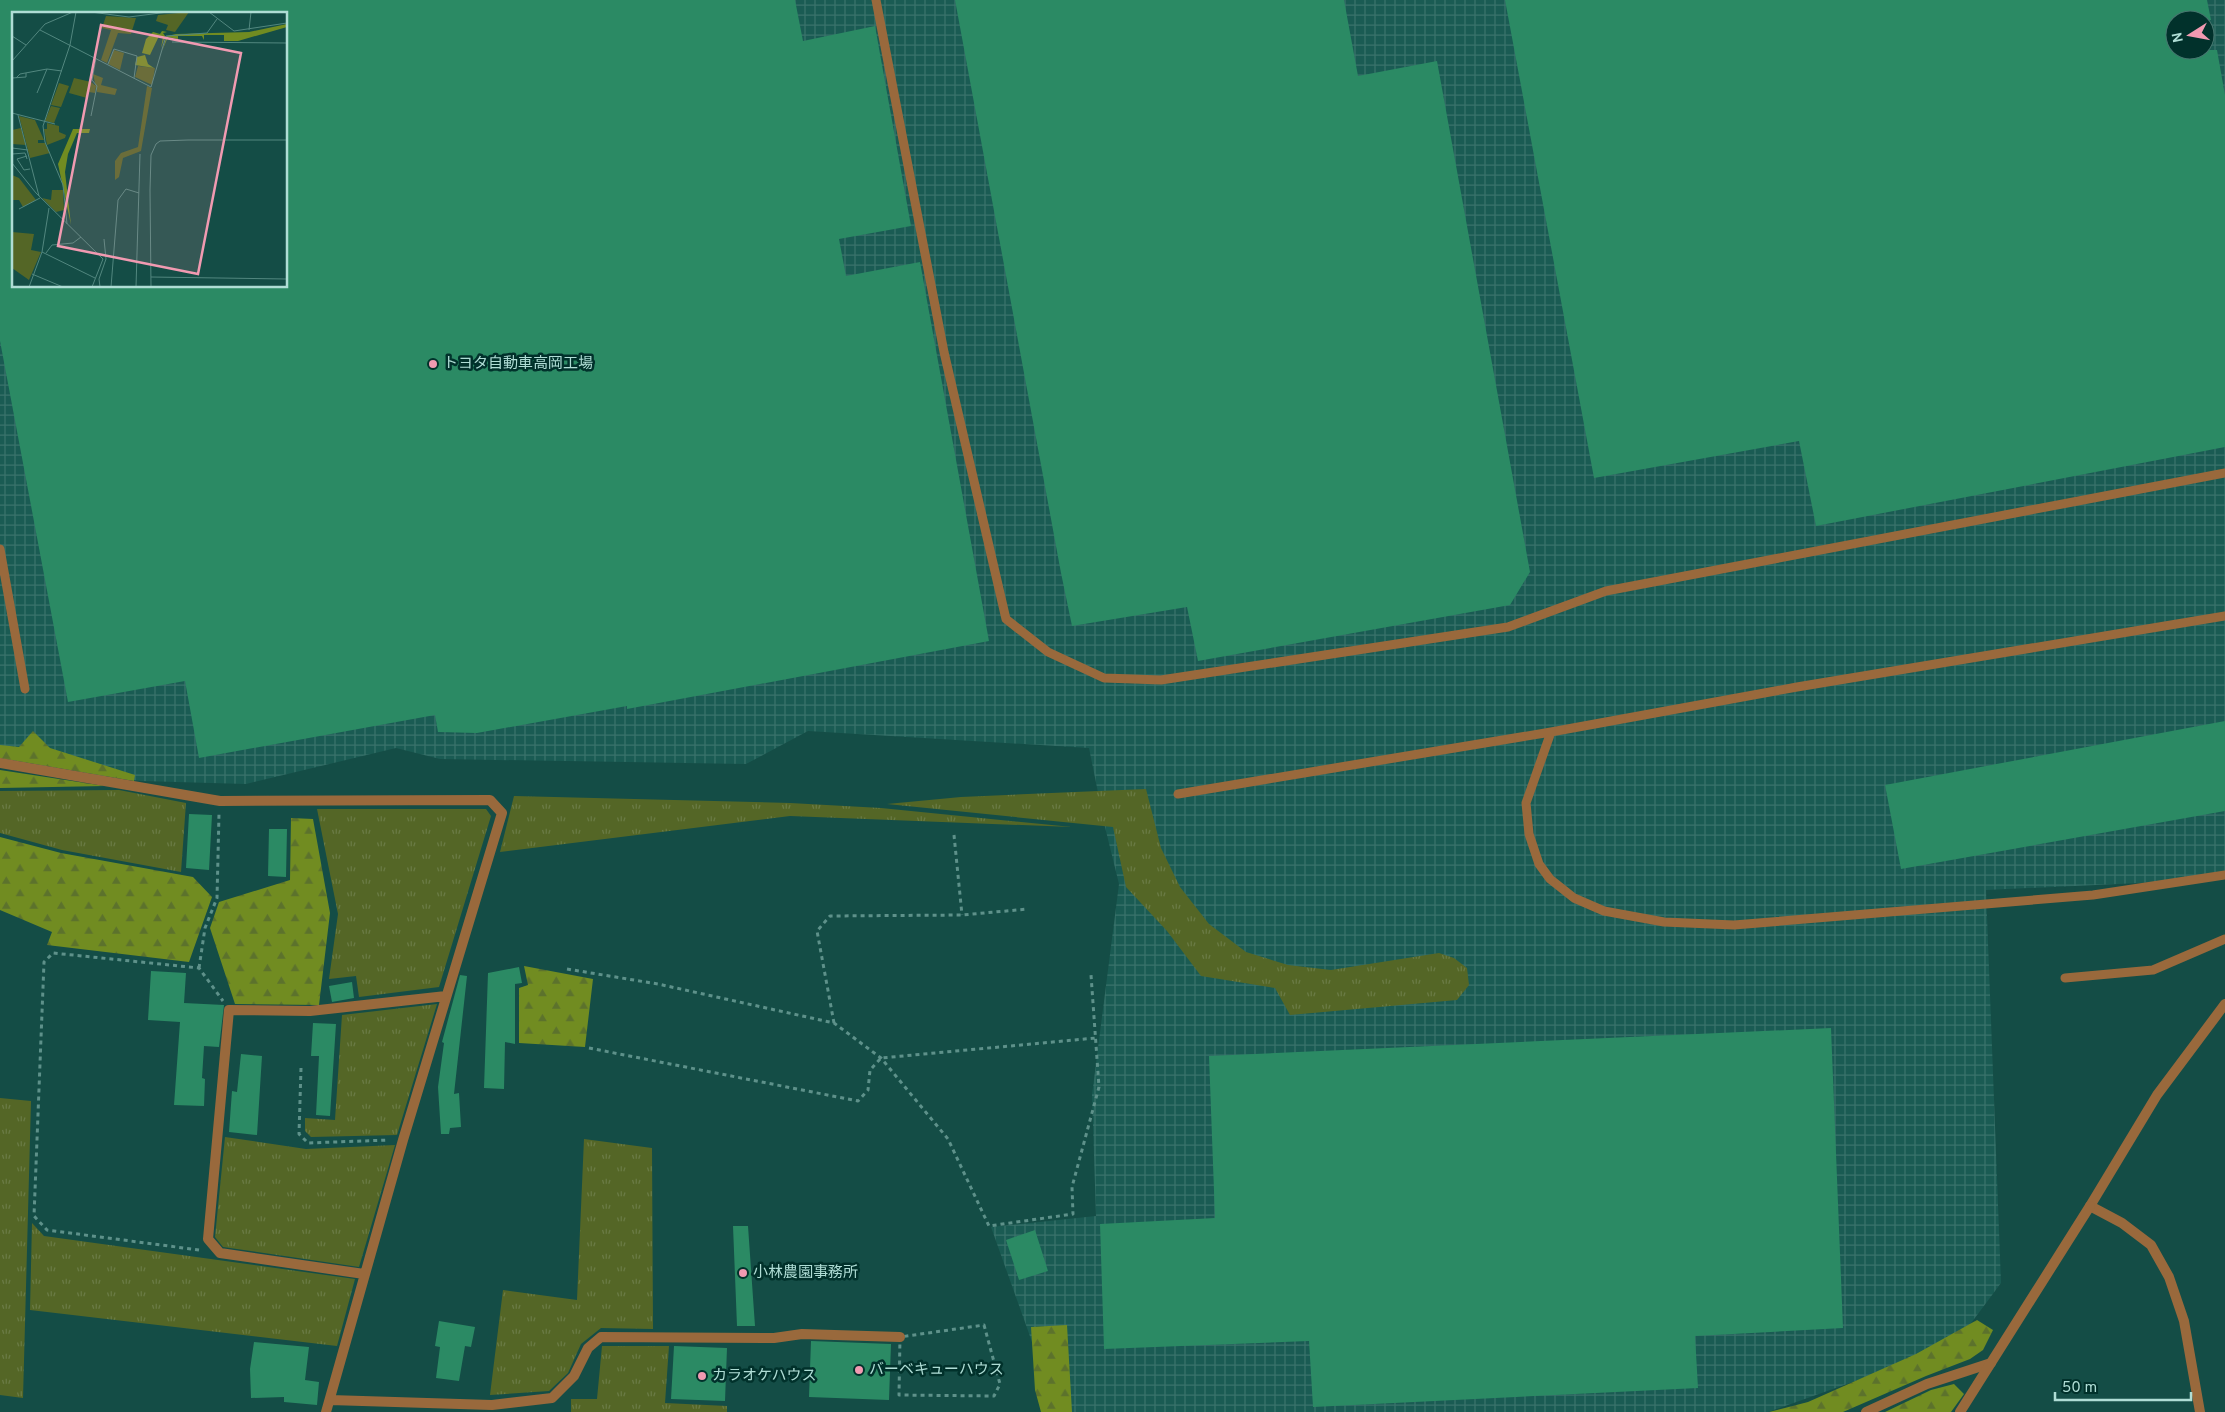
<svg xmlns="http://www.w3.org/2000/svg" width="2225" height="1412" viewBox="0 0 2225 1412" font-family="Overpass,'Noto Sans JP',sans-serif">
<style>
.industrial{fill:url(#industrial-grid);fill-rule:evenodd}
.grass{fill:url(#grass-tufts)}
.forest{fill:url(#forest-firs)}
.building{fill:#2b8a64;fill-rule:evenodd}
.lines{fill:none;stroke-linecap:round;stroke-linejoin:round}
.path{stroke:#5e918a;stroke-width:3;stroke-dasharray:4 4;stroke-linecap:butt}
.service{stroke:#99693c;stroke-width:9}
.minor{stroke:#99693c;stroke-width:10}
.tertiary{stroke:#99693c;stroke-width:10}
.poi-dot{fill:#f19ab1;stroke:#01312b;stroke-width:2}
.labels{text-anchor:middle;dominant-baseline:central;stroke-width:5;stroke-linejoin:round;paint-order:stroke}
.poi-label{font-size:15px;fill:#afddd5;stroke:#01312b;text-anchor:start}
.inset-road{fill:none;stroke:#52877f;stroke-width:1}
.view{fill:#f19ab1;fill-opacity:0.15;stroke:#f19ab1;stroke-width:2.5}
.inset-edge{fill:none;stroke:#afddd5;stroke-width:2.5}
</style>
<defs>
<pattern id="industrial-grid" width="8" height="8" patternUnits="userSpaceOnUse" patternTransform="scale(1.25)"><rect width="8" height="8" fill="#1a5b53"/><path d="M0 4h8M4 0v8" fill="none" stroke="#39726b"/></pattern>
<pattern id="grass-tufts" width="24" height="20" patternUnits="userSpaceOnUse" patternTransform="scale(1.25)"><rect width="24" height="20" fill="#546626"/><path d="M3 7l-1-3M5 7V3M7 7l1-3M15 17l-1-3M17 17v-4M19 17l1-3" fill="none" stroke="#6a7b45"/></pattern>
<pattern id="forest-firs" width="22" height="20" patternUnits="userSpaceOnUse" patternTransform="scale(1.25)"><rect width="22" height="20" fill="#718c21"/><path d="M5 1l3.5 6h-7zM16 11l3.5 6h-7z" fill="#5c722c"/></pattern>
</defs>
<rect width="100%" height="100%" fill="#144d46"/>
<path class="industrial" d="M0,0H2225V879L1986,890L2001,1283L1954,1346L1768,1412H1057L991,1227L1096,1216L1092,1095L1119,884L1105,827L1089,748L808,731L746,764L440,759L396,748L246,784L142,781L0,766ZM14,14H286V286H14ZM2175,20H2205V50H2175Z"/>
<path class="grass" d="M1146,789L1161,848L1180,887L1209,924L1246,952L1288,965L1331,970L1439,953L1454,958L1467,968L1469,985L1457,1000L1290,1015L1275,988L1201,976L1167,931L1126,887L1113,827L887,804L961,797Z
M119,790L186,803L181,872L62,850L0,833V791Z
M514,796L790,803L881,808L1072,827L790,816L500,852Z
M317,809H486L491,816L439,987L359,997L356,976L329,979L338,914Z
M437,1004L397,1135L311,1137L305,1131V1118L335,1120L342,1015Z
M0,1098L31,1101L23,1398L0,1395Z
M225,1137L306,1149L395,1145L359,1267L223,1247L215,1237Z
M584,1139L652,1148L653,1329L601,1328L581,1344L568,1373L549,1391L490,1395L503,1290L577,1300Z
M32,1223L44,1236L355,1279L337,1346L30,1310Z
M602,1346H669L665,1403L727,1406V1412H571V1399H597Z"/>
<path class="forest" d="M33,731L50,748L135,775L134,781L0,758V745L19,747Z
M0,770L105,786L0,788Z
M291,818L313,819L330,913L319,1005L235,1004L210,928L219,902L290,880Z
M0,837L61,853L193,877L212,897L189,962L47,945L52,932L0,910Z
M524,966L593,979L585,1047L519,1043V988L528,985Z
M1977,1320L1993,1330L1983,1350L1970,1359L1926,1376L1843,1412H1769L1808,1402L1916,1354Z
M1067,1325L1072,1412H1041L1035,1390L1031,1327Z
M1954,1384L1964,1394L1951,1412H1885L1931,1390Z"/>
<path class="building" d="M0,0H795L803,41L875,26L911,226L839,239L846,276L920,262L989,641L627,709V706L477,733L438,732L435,715L199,758L185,681L68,702L0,341ZM14,14H286V286H14Z
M955,0H1344L1358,76L1437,61L1530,572L1510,605L1198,661L1187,607L1072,626L1061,573Z
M1505,0H2207L2211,20H2175V50H2217L2225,95V447L1816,526L1799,441L1594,478Z
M2225,721V811L1901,869L1885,785Z
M189,814L212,815L209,870L186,868Z
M269,829H287L286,877L268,876Z
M519,967L522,983L515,984V1044L505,1042L504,1089L484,1088L488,973Z
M151,971L186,973L184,1003L224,1005L219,1047L204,1046L202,1078L205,1079L204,1106L174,1105L180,1022L148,1020Z
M460,975L467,976L454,1094L459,1093L461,1127L450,1128L449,1134H441L438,1087L444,1043L442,1042Z
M352,982L354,998L332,1002L329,986Z
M313,1023L336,1024L330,1116L316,1115L319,1056H311Z
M1831,1028L1843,1328L1695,1336L1698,1388L1313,1407L1309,1341L1104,1349L1100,1224L1215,1218L1209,1056Z
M241,1054L262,1056L257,1135L229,1132L232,1091L237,1092Z
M733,1226H748L755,1326H737Z
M1035,1230L1048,1271L1019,1280L1006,1240Z
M439,1321L475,1327L471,1347L465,1346L459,1381L436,1378L440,1347L435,1346Z
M811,1341L891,1344L889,1400L809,1397Z
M254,1342L309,1347L305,1380L319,1382L317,1405L284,1402V1397L251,1398L250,1369Z
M674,1346L727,1348L725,1401L671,1399Z"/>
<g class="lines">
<path class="path" d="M954,835L962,915
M199,968L205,928L217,898L219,814
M567,969L658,984L834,1023L881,1058L948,1139L989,1226L1073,1214L1072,1187L1099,1087L1091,975
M834,1023L817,931L830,916L962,915L1028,909
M589,1048L858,1101L868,1090L870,1070L881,1058L1096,1038
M301,1068L299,1134L308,1143L389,1140
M199,1250L47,1230L34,1216L44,962L53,953L199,968L223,1001
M984,1325L1000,1384L994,1396L899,1395L900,1337Z"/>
<path class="service" d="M876,0L944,352L1006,619L1048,652L1104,678L1161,680L1508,627L1606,591L2225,473
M0,549L25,689
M1551,732L1526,803L1529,834L1539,864L1550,879L1574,898L1604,911L1664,922L1734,925L2093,895L2225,875
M1178,794L1551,732L1797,687L2225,616
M2065,978L2153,970L2225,939"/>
<path class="minor" d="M0,763L220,801L490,800L502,813L403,1140L326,1412
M364,1274L220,1253L208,1239L229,1010L310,1011L446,996
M330,1400L492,1405L552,1398L574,1376L588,1348L601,1337L774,1338L802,1334L900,1337
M1866,1412L1927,1384L1991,1363
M2200,1412L2184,1321L2169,1277L2151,1245L2122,1223L2090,1206L2157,1095L2225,1004"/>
<path class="tertiary" d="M1960,1412L2090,1206"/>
</g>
<g class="poi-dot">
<circle cx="433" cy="364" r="5"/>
<circle cx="743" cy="1273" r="5"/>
<circle cx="859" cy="1370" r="5"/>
<circle cx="702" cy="1376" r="5"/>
</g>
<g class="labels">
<g class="poi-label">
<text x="443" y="364">トヨタ自動車高岡工場</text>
<text x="753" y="1273">小林農園事務所</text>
<text x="869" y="1370">バーベキューハウス</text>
<text x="712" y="1376">カラオケハウス</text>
</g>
</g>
<g transform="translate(12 12)">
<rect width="275" height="275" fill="#144d46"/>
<path d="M177,0L163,20L154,18L156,13L144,9L146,3ZM94,4L124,6L119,22L106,21L95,51L89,48L99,18L90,16ZM102,38L112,41L108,58L96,52ZM126,54L143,56L140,73L123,65ZM81,62L91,66L89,73L105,77L103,83L85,80ZM62,66L79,70L84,74L83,81L77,80L75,86L57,81ZM47,71L57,74L49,95L39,93ZM135,74L140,76L129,139L111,146L107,165L103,168V149L109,141L126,135ZM39,94L48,96L42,111L33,109ZM7,104L23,108L32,128H26V131H33L38,141L18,146ZM35,111L47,114V120L54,123L53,126L35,133L32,117H35ZM9,116L14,133L0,132V118ZM0,163L7,166L24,188L11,195L7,188H0ZM40,178H51L52,198L44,200L30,186L39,188Z" fill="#546626"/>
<path d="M275,12V15L226,29H212V23H192V28L190,24H166V27L156,25L150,39L155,24L164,22L237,20ZM150,19L155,20L151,21L153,24L149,36L151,25L147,24L138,43L130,41L134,27L141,20L148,22ZM133,43L136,52L142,56L123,53L125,45ZM61,117H78L77,121H65L56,142L53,160L59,213L46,152Z" fill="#718c21"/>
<path d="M0,220L22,222L19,238L29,240L17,268L0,256Z" fill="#546626"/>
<path class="inset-road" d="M79,0L117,5L156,0M197,0L222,19L275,11M28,18L139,75L154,24L195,21L205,7M237,18L239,0M0,24L14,33M160,30L275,31M0,49L33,12L61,0M96,52L102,37L125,44L122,66M0,66L14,65V61M4,66L8,62L35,57L50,59M25,81L35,57M0,101L43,112M6,103L27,184M79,104L85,74L80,68L84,46M0,136L16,138M0,142L13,141L15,147M15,144L5,147L12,158L18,157M0,151L24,181L91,247L80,275M7,197L28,186M55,212L51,173L33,130L31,114L58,33L64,0M30,240L83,266M34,241L40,233L61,231L69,225M20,262L51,275M139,265L275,267M17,275L30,240L37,196M88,275L87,267L94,247L92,227M99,275L106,188L114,177L127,181M124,275L128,142M139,275L138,178L139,143L144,132L148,129L176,128H275"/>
<path class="view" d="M89,13L229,41L186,262L46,234Z"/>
<rect width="275" height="275" class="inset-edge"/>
</g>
<g transform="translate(2190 35) rotate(259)"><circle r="24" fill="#01312b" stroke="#47766f"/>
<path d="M0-4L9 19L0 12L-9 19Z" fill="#f19ab1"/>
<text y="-8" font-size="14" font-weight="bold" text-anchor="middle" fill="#afddd5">N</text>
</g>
<path d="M2055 1392v8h136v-8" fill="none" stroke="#afddd5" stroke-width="2.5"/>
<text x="2062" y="1392" font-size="15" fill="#afddd5" stroke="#01312b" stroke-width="4" paint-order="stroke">50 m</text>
</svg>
